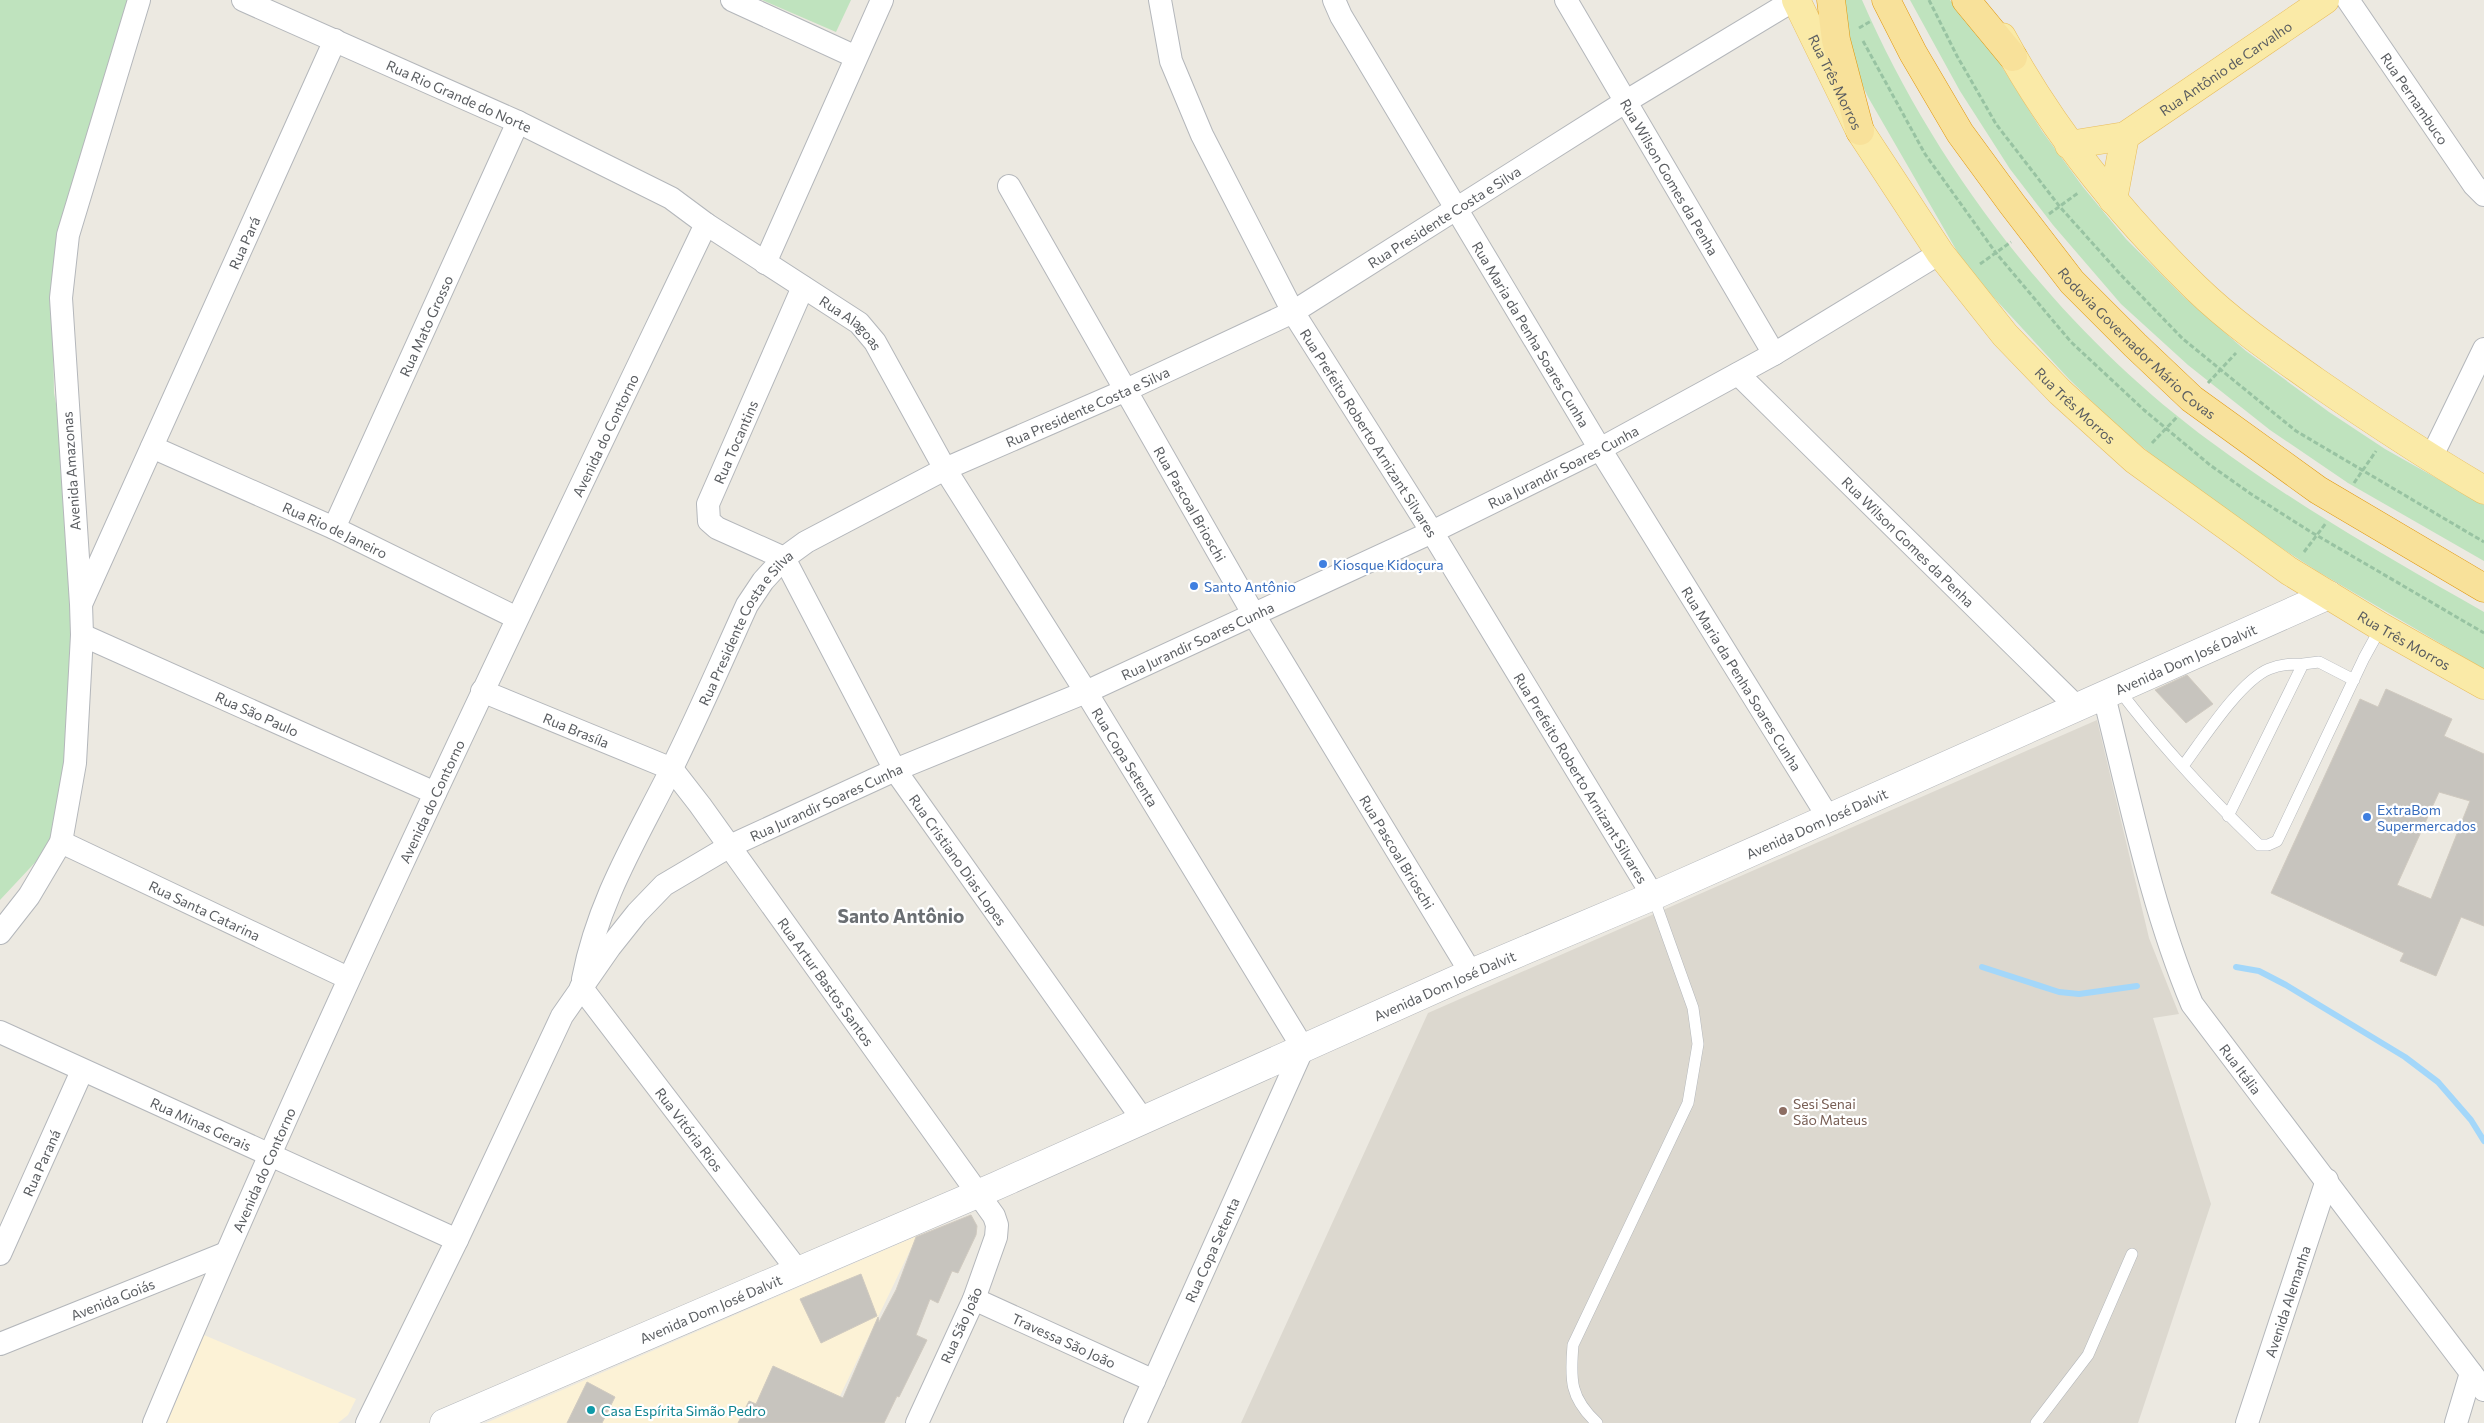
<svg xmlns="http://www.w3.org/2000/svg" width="2484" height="1423" viewBox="0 0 2484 1423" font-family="Commissioner,sans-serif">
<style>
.commercial{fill:#fcf2d6}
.education{fill:#dcd8cf}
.green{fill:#bfe3be}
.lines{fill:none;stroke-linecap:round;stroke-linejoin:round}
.stream{stroke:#a3d7fa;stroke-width:6}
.building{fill:#c7c4be;stroke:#d0cac0;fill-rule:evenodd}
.service-casing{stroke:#b4b7bb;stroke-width:12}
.minor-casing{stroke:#b4b7bb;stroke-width:24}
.tertiary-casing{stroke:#b4b7bb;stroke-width:29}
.primary-casing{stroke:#e9bd5c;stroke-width:29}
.trunk-casing{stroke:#e1970c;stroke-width:29}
.path{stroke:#98c3a2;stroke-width:3;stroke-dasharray:5 2.5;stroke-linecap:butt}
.service{stroke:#fff;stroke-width:11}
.minor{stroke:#fff;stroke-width:22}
.tertiary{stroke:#fff;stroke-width:28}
.primary{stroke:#faeaa7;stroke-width:28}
.trunk{stroke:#f8e19a;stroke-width:28}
.shop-dot{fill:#3f7fe0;stroke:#fff;stroke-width:2}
.education-dot{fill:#8d6e63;stroke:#fff;stroke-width:2}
.culture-dot{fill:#0f9aa8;stroke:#fff;stroke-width:2}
.labels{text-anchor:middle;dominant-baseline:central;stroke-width:4.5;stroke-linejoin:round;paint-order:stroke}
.street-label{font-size:14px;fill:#5a5d61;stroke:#fff}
.shop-label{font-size:14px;fill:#366cbe;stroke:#fff;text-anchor:start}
.education-label{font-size:14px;fill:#785e54;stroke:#fff;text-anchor:start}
.culture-label{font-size:14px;fill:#0d838f;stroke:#fff;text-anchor:start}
.district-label{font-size:19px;font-weight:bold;fill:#6b6f73;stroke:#fff}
</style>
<rect width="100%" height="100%" fill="#ece9e1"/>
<path class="commercial" d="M917,1236L827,1423H486Z
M204,1335L356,1399L348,1415L338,1423H167Z"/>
<path class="education" d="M2097,720L2149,938L2179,1014L2153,1018L2211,1204L2138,1423H1241L1428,1013Z"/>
<path class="green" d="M0,0H128L52,279L54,393L59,420L72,635L71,732L59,820L43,854L0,900Z
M762,0H851L836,32Z
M1838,0H1862C1936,170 2061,332 2211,442C2297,506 2391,559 2484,612V669L2317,571L2260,534L2180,478L2117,426L2069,379L1985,288L1958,253L1868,97L1849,57Z
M1910,0H1950L1994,54L2042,131L2083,187L2126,239L2184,297L2246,351L2329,412L2385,449L2484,505V561L2348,483L2270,430L2188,365L2121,304L2053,225L2010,169L1960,91Z"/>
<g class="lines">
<path class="stream" d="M1982,967L2059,992L2079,994L2137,986
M2236,967L2259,971L2286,985L2405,1057L2438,1082L2471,1120L2484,1141"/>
</g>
<path class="building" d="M2187,675L2213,704L2186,723L2155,690Z
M2386,689L2452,719L2444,736L2484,754V926L2461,917L2436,976L2400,961L2404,953L2271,893L2360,699L2378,707ZM2439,792L2470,801L2431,899L2397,885Z
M971,1215L977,1226L976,1235L958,1273L952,1271L938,1303L930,1299L916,1335L927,1340L899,1397L897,1396L884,1423H738L749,1401L756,1404L773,1366L843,1398L878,1317L879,1322L896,1290L916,1237Z
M861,1274L877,1316L821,1343L800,1299Z
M587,1382L615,1397L602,1423H567Z"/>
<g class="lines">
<g class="service-casing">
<path id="service" d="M2119,690C2161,745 2209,797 2259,845H2268L2277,841L2364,658L2381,627
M2183,766C2203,739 2240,681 2269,669C2281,664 2291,664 2303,664
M2228,816L2303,664L2319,662L2354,680
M1597,1423C1570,1398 1570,1380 1573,1345L1688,1103L1698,1044L1693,1008L1653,896
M2036,1423L2088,1355L2132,1254"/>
</g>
<g class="minor-casing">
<g id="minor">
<path d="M732,0L856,57"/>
<path id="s1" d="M1160,0L1171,61L1202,135L1293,312L1432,532L1653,896"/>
<path id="s2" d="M1334,0L1341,16L1600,449L1828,817"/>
<path id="s3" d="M1566,0L1774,354"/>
<path id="s4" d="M2348,0L2474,185L2484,195"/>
<path id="s5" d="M1009,186L1254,615L1471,973"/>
<path id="s6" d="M706,224L859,323L875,342L945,469L1086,692L1303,1048L1135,1423"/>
<path d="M765,263L882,0"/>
<path id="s7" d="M1738,374L2078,708"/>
<path id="s8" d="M152,447L334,528L517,618"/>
<path d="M2431,458L2484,349"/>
<path id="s9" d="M334,528L518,122"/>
<path id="s10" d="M784,558L895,770L1143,1120"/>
<path id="s11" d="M784,558L717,528L709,521L708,504L803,287"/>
<path id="s12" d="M82,602L335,40"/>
<path id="s13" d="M82,635L435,793"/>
<path id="s14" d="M482,691L672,769L700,805L994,1216L997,1225L996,1237L974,1299L917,1423"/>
<path id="s15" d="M2104,696C2130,799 2151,906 2192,1004L2484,1390"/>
<path id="s16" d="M61,842L348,978"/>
<path d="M0,933L29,896L61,842L75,763L82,635L81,604L61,298L68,235L139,0"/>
<path id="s17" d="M583,979C598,901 636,840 671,770C698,716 722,660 747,605L763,581L784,558L806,542L945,469L1124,391L1293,312L1625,102L1794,0"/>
<path id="s18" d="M581,987L798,1271"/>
<path id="s19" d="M0,1032L457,1240"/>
<path id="s20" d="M0,1254L82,1071"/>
<path id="s21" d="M974,1299L1154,1381"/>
<path id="s22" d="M0,1344L224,1254"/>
<path id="s23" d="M154,1423C324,1017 516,621 706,224L671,198L518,122L243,0"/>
<path id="s24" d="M367,1423L457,1240L562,1016L610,947L637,913L664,885L730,846L895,770L1086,692L1432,532L1600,449L1774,354L1940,253"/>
<path id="s25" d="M2247,1423L2327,1180"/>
<path d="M2456,1423L2471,1373"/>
</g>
</g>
<g class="tertiary-casing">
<g id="tertiary">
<path id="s26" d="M444,1423L996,1186L1471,973L1653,896L2329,595"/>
</g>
</g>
<g class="primary-casing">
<g id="primary">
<path id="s27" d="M1796,0L1860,131L1940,253L2005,335L2060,392L2135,460L2289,571L2381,627L2484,685"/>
<path d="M2002,37C2053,131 2119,213 2196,288C2232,323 2274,352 2315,381C2370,419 2426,456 2484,490"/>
<path id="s28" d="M2069,145L2125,136L2325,0"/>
<path d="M2113,200L2125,136"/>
</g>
</g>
<g class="trunk-casing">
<g id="trunk">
<path d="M1831,0L1836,40L1860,131"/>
<path id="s29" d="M1886,0L1913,53L1960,133L2012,204L2072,282L2135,345L2192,399L2318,490L2484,588"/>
<path d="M1966,0L2013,57"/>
</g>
</g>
<path class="path" d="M1929,0L1957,56L1996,124L2060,207L2121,275L2183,339L2296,431L2484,542
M1859,28L1871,21
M1863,41L1925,154L1996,253L2071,342L2144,410L2210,465L2251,494L2311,532L2484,633
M2049,214L2078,193
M1980,264L2011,242
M2208,383L2236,353
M2152,443L2177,417
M2354,483L2376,451
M2304,552L2326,523"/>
<use href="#service" class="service"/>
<use href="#minor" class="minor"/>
<use href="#tertiary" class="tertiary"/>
<use href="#primary" class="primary"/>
<use href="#trunk" class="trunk"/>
</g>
<g class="shop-dot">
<circle cx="1323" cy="564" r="5"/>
<circle cx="1194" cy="586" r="5"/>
<circle cx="2367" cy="817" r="5"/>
</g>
<circle class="education-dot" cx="1783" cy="1111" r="5"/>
<circle class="culture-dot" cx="591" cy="1410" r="5"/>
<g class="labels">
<g class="street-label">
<text stroke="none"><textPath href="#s28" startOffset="178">Rua Antônio de Carvalho</textPath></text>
<text stroke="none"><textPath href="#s27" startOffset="91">Rua Três Morros</textPath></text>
<text transform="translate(459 96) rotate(24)">Rua Rio Grande do Norte</text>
<text stroke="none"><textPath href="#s4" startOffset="119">Rua Pernambuco</textPath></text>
<text stroke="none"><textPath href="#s3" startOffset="205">Rua Wilson Gomes da Penha</textPath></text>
<text stroke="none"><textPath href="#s17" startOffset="1214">Rua Presidente Costa e Silva</textPath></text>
<text stroke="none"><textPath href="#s12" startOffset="394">Rua Pará</textPath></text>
<text stroke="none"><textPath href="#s9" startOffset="222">Rua Mato Grosso</textPath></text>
<text stroke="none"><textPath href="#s6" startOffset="176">Rua Alagoas</textPath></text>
<text stroke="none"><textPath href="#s2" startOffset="388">Rua Maria da Penha Soares Cunha</textPath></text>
<text stroke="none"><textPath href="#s29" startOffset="428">Rodovia Governador Mário Covas</textPath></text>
<text stroke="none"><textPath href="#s27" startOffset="496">Rua Três Morros</textPath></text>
<text stroke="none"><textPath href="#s17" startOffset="809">Rua Presidente Costa e Silva</textPath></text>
<text stroke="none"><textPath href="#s1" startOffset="484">Rua Prefeito Roberto Arnizant Silvares</textPath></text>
<text stroke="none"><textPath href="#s23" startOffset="1086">Avenida do Contorno</textPath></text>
<text stroke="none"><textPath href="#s11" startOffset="169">Rua Tocantins</textPath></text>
<text stroke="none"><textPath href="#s24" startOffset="1610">Rua Jurandir Soares Cunha</textPath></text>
<text transform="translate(71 471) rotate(-94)">Avenida Amazonas</text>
<text stroke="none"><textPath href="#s5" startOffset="366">Rua Pascoal Brioschi</textPath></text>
<text stroke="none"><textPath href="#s8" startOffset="201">Rua Rio de Janeiro</textPath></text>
<text stroke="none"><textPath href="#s7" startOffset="239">Rua Wilson Gomes da Penha</textPath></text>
<text stroke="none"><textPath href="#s17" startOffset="389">Rua Presidente Costa e Silva</textPath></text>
<text stroke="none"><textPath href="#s27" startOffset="901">Rua Três Morros</textPath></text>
<text stroke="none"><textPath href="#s24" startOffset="1205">Rua Jurandir Soares Cunha</textPath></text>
<text stroke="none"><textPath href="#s26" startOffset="1902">Avenida Dom José Dalvit</textPath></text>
<text stroke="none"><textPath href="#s2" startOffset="792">Rua Maria da Penha Soares Cunha</textPath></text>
<text stroke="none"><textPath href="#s13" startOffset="192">Rua São Paulo</textPath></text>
<text stroke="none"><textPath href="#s14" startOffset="102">Rua Brasíla</textPath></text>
<text stroke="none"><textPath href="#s6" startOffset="692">Rua Copa Setenta</textPath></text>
<text stroke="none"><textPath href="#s1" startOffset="889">Rua Prefeito Roberto Arnizant Silvares</textPath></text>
<text stroke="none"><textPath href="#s23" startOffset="681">Avenida do Contorno</textPath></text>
<text stroke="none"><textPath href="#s24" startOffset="800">Rua Jurandir Soares Cunha</textPath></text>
<text stroke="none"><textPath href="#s26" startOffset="1498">Avenida Dom José Dalvit</textPath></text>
<text stroke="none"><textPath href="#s5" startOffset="771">Rua Pascoal Brioschi</textPath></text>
<text stroke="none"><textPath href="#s10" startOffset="349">Rua Cristiano Dias Lopes</textPath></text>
<text stroke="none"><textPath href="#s16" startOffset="159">Rua Santa Catarina</textPath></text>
<text stroke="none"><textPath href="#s14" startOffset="468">Rua Artur Bastos Santos</textPath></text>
<text stroke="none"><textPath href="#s26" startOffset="1092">Avenida Dom José Dalvit</textPath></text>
<text stroke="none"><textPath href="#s15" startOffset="402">Rua Itália</textPath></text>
<text stroke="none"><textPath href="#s19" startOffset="221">Rua Minas Gerais</textPath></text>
<text stroke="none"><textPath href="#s18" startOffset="179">Rua Vitória Rios</textPath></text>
<text stroke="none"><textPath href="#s20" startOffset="100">Rua Paraná</textPath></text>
<text stroke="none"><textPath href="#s23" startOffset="276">Avenida do Contorno</textPath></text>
<text transform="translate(1212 1250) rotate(-66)">Rua Copa Setenta</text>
<text stroke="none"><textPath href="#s22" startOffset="121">Avenida Goiás</textPath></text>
<text stroke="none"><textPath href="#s25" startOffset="128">Avenida Alemanha</textPath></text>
<text stroke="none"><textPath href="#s26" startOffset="290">Avenida Dom José Dalvit</textPath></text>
<text transform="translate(961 1325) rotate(-66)">Rua São João</text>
<text stroke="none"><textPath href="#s21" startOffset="99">Travessa São João</textPath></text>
</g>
<g class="shop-label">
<text x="1333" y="564">Kiosque Kidoçura</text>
<text x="1204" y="586">Santo Antônio</text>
<text x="2377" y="809">ExtraBom<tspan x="2377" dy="16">Supermercados</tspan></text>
</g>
<g class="education-label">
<text x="1793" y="1103">Sesi Senai<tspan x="1793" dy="16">São Mateus</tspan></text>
</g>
<g class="culture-label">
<text x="601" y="1410">Casa Espírita Simão Pedro</text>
</g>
<g class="district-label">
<text x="901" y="915">Santo Antônio</text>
</g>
</g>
</svg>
